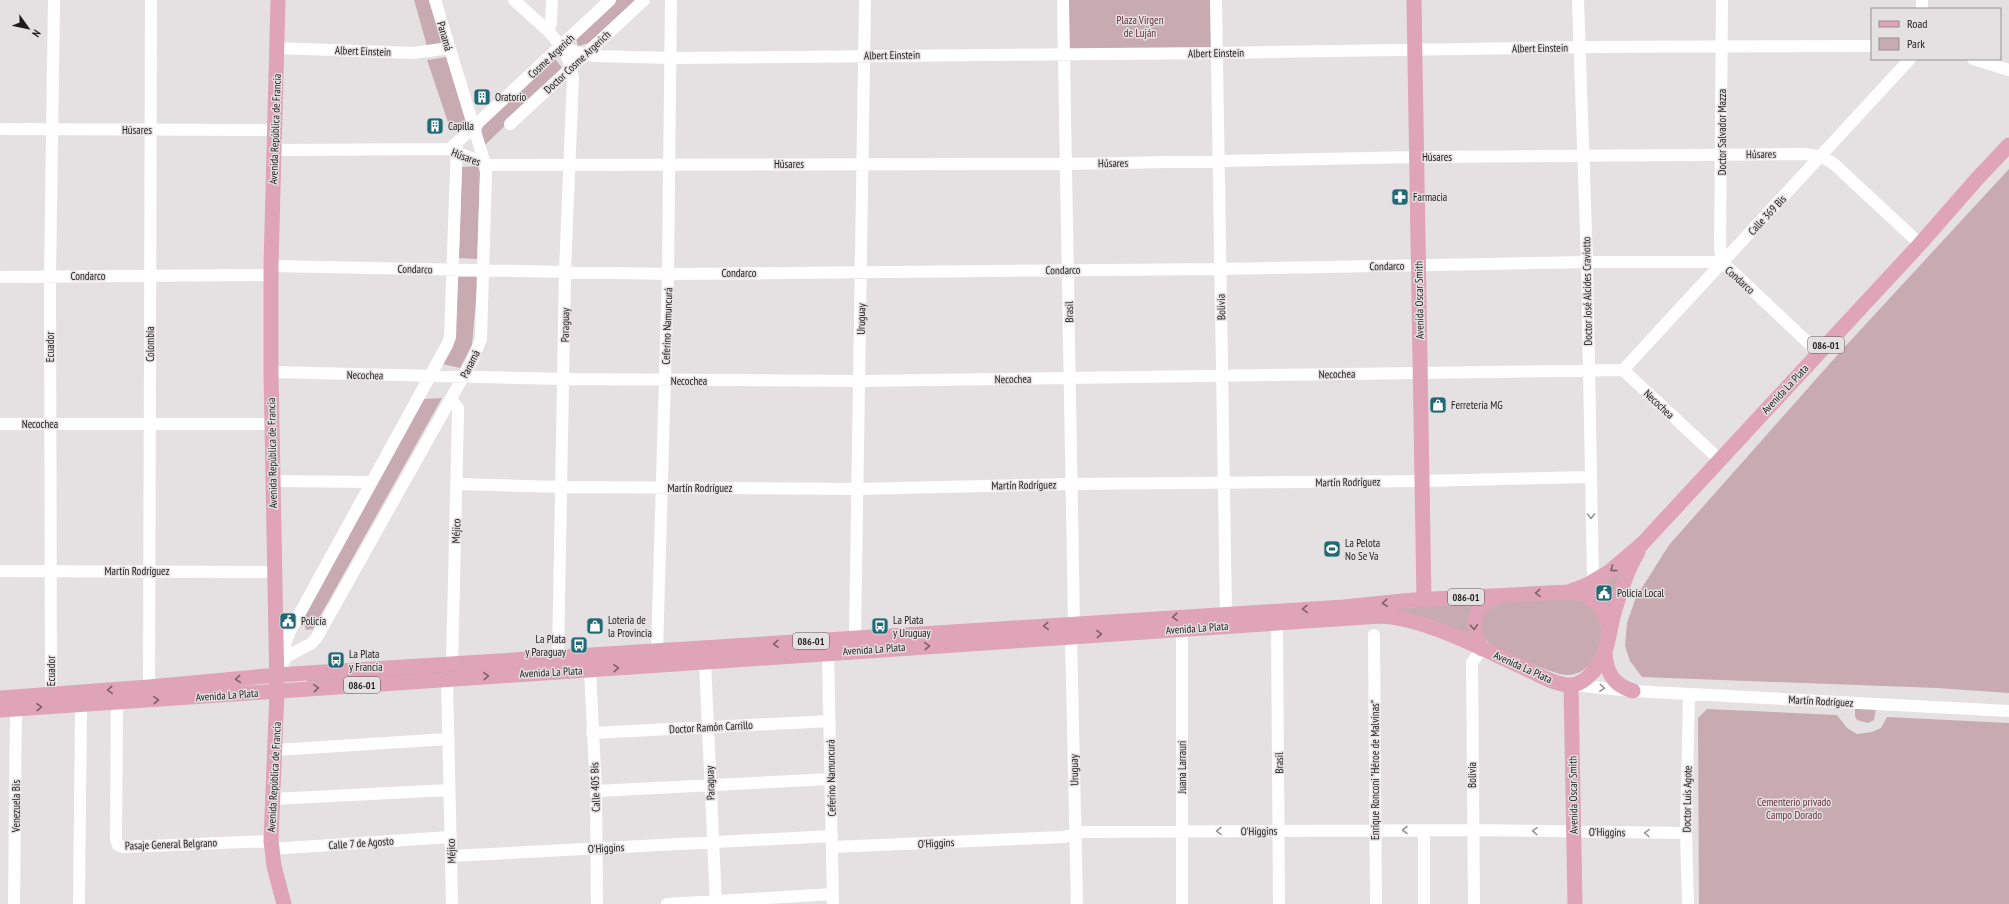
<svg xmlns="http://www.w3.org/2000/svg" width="2009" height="904" viewBox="0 0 2009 904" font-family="'PT Sans Narrow',sans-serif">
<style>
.green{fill:#c8aab1}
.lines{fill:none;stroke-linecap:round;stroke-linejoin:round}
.minor{stroke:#fff;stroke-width:12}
.major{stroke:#dfa4b7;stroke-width:15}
.oneway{stroke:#999898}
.oneway2{stroke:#7e6069}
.labels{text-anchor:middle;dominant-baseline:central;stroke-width:3;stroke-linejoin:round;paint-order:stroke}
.shield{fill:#e5e1e2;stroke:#595657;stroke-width:1}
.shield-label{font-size:10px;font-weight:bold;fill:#1d1b1b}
.park-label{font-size:11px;fill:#612e3e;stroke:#e5e1e2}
.street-label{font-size:11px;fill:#1d1b1b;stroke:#e5e1e2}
.poi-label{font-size:11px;fill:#1d1b1b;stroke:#e5e1e2;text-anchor:start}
</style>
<rect width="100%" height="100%" fill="#e5e1e2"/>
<path class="green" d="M414,0H429L443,44L427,46Z
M616,0H635L589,43L578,46L576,38Z
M1063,0H1216L1217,53H1064Z
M447,57L468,125L450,128L427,60Z
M555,59L563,69L484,146L481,132L484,124Z
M478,166L480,172L477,259L459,258L462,167Z
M2009,169V693L1937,688L1642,677L1630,661L1625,646L1627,623L1636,597L1669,545L1841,351Z
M457,277H478L472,345L460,368L442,364Z
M442,398L313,629L306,630L303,619L423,399Z
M1624,566L1610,609L1599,595L1591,590Z
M1575,598L1597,609C1602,628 1606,644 1593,661C1586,669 1578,675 1567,675C1553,675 1508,653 1493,646C1479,637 1481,628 1483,613L1497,602Z
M1479,603L1474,640L1415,616L307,682V680Z
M1855,707L1876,708L1874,720L1868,723L1857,720L1855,716Z
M1707,709L1837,715L1847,728L1857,734L1872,732L1881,728L1887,717L2009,723V904H1699L1698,718Z"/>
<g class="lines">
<path class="minor" d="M514,0L548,31
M552,0L551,23L548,31C562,46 570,57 573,78L565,271L558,658
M1063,0L1074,624
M1216,0L1226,613
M1578,0L1587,262L1593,582
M1722,0L1720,249L1722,264
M1922,0V9
M562,46L576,52L594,56L672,58L1217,53L1580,47L1872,46
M277,48L413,53L449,48
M1973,59L2009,70
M510,124L644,0
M0,129L275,130
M451,148L610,0
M274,150L448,149L490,165L1065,164L1418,157L1806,154L1821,157L1833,163L1920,244
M271,266L668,274L1220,269L1587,262H1713L1722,264L1730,269L1819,353
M0,277L271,275
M1623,370L1910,59
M271,372L564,379L859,381L1623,370L1720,460
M451,399L458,408V414L452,665
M0,424H272
M273,481L371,482
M457,484L562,487L857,489L1071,484L1423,481L1590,477
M0,571L273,572
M1277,623L1279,904
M1182,630V904
M1374,635L1376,904
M1071,636L1077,904
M855,638L865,0
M657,652L668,274L671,0
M828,653L833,904
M286,657L285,644L290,631L447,345L450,337L457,143
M705,661L716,904
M590,670L596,791L597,904
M277,675L286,657L312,643L317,637L472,361L481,339L486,173L485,164L435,0
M447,678L452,904
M1573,685L1633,691L2009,711
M149,687L151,0
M51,695L50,277L54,0
M117,702L116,840L118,845L123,847L271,841
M592,733L830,721
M276,750L448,739
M596,791L831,779
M273,799L449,790
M833,847L1064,837L1083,832L1473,830L1686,833
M271,849L450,837
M451,856L832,836
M14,904L16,708
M79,904L81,705
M667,904L833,894
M1424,904V830
M1474,904L1472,663L1482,649
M1688,904L1686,833L1689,694"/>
<path class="major" d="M278,0L271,266V372L277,691L271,841L274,866L284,904
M1414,0L1424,600
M1568,592C1591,592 1608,609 1609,632
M1482,649C1469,629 1472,604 1498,597
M1605,652C1606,672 1613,685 1633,691
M1571,685L1575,904
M0,698L149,687L277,675L1344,607L1413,600L1568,592L1587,585L1609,572L1642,544L1920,244L1976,180L2009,145
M0,710L1381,616C1424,618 1480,648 1520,666C1536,673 1554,685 1571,685C1582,685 1594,672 1599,664C1608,650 1609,633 1613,617C1619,595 1626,572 1638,552"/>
</g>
<defs><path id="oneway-chevron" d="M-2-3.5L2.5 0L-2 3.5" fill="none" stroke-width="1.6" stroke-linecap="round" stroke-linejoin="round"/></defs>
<g class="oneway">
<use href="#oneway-chevron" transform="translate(1591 516) rotate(89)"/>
<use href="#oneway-chevron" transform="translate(1602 688) rotate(5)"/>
<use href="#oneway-chevron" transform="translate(1405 830) rotate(-180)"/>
<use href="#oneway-chevron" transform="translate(1219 831) rotate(179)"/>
<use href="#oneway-chevron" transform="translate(1535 831) rotate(-179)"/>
<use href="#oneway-chevron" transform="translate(1647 833) rotate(-179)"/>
</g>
<g class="oneway2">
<use href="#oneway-chevron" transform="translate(1613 569) rotate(144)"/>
<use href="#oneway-chevron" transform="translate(1538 593) rotate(177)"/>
<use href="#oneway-chevron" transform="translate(1385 603) rotate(175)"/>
<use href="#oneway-chevron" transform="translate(1305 609) rotate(177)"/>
<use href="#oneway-chevron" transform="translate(1175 617) rotate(176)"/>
<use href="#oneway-chevron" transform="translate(1046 626) rotate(176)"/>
<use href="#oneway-chevron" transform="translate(1474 627) rotate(86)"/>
<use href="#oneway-chevron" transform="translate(1099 634) rotate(-3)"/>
<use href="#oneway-chevron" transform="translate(776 644) rotate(176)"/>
<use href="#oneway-chevron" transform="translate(927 646) rotate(-4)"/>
<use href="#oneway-chevron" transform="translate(616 668) rotate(-4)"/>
<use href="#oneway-chevron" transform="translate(486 676) rotate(-3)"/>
<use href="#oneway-chevron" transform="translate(238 679) rotate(175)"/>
<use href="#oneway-chevron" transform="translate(316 688) rotate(-4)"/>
<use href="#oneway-chevron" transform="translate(110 690) rotate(176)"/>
<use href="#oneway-chevron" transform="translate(156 700) rotate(-4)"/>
<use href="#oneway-chevron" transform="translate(39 707) rotate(-3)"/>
</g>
<defs>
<g id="building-square" transform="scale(0.9)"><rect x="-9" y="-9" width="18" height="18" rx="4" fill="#206975" stroke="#e5e1e2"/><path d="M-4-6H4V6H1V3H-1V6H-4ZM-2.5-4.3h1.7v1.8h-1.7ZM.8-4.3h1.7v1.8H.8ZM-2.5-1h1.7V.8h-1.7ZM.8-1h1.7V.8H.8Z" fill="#fff"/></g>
<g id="pharmacy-square" transform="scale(0.9)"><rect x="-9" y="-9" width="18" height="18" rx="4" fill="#206975" stroke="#e5e1e2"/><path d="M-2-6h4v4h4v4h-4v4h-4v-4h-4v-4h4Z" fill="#fff"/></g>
<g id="shop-square" transform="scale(0.9)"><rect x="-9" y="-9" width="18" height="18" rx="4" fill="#206975" stroke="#e5e1e2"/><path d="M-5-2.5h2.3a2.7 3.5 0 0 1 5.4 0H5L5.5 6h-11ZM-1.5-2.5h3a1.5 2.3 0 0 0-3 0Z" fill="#fff"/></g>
<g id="stadium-square" transform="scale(0.9)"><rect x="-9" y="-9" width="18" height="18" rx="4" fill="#206975" stroke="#e5e1e2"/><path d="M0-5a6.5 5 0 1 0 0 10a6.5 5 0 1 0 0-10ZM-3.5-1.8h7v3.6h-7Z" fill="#fff"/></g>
<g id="civic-square" transform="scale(0.9)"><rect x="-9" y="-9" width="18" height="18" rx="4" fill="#206975" stroke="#e5e1e2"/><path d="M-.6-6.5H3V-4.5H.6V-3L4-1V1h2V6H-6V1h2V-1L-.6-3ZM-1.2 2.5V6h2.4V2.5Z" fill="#fff"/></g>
<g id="bus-square" transform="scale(0.9)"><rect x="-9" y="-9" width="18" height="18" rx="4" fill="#206975" stroke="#e5e1e2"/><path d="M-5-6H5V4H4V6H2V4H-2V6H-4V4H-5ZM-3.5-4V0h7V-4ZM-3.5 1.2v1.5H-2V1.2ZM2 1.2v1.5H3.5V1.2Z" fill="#fff"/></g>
</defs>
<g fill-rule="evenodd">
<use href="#building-square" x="482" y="97"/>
<use href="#building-square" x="435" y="126"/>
<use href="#pharmacy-square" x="1400" y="197"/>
<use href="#shop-square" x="1438" y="405"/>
<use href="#stadium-square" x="1332" y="549"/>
<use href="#civic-square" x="1604" y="593"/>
<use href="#civic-square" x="288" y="621"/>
<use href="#shop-square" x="595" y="626"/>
<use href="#bus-square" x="880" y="626"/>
<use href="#bus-square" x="579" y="645"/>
<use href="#bus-square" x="336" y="660"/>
</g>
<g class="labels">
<g class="shield">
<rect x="1808" y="337" width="36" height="16" rx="3"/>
<rect x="1448" y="589" width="36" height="16" rx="3"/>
<rect x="793" y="633" width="36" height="16" rx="3"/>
<rect x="344" y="677" width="36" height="16" rx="3"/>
</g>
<g class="shield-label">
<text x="1826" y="345">086-01</text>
<text x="1466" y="597">086-01</text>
<text x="811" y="641">086-01</text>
<text x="362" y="685">086-01</text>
</g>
<g class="park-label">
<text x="1140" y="20">Plaza Virgen<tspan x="1140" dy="13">de Luján</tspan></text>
<text x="1794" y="802">Cementerio privado<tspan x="1794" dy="13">Campo Dorado</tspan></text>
</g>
<g class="street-label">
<text transform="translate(445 36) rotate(74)">Panamá</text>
<text transform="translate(1540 48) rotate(-1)">Albert Einstein</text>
<text transform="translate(363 51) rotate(2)">Albert Einstein</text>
<text transform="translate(1216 53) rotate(-1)">Albert Einstein</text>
<text transform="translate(892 55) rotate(-1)">Albert Einstein</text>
<text transform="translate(551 56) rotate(-43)">Cosme Argerich</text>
<text transform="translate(577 62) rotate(-43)">Doctor Cosme Argerich</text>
<text transform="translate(275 129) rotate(-88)">Avenida República de Francia</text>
<text x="137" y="130">Húsares</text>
<text transform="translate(1722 132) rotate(-90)">Doctor Salvador Mazza</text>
<text transform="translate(1761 154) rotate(-1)">Húsares</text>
<text transform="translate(466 157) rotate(21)">Húsares</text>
<text x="1437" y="157">Húsares</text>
<text transform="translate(1113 163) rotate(-1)">Húsares</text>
<text x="789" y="164">Húsares</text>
<text transform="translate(1767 215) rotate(-47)">Calle 369 Bis</text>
<text transform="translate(1387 266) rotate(-1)">Condarco</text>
<text transform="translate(415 269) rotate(1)">Condarco</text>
<text transform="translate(1063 270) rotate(-1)">Condarco</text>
<text x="739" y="273">Condarco</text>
<text x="88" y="276">Condarco</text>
<text transform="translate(1740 280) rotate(42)">Condarco</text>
<text transform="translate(1587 291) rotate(-91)">Doctor José Alcides Craviotto</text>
<text transform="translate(1419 300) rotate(-91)">Avenida Oscar Smith</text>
<text transform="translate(1221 307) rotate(-91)">Bolivia</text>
<text transform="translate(1069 312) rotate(-91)">Brasil</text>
<text transform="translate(861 319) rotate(-89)">Uruguay</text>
<text transform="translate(565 325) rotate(-89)">Paraguay</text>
<text transform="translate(667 326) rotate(-88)">Ceferino Namuncurá</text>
<text transform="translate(150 344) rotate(-90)">Colombia</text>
<text transform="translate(50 347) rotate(-90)">Ecuador</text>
<text transform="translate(470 364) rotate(-63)">Panamá</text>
<text transform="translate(1337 374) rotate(-1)">Necochea</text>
<text transform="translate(365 375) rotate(1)">Necochea</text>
<text transform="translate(1013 379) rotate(-1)">Necochea</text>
<text x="689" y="381">Necochea</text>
<text transform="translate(1785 389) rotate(-47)">Avenida La Plata</text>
<text transform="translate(1659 404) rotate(43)">Necochea</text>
<text x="40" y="424">Necochea</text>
<text transform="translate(272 453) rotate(-91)">Avenida República de Francia</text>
<text transform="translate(1348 482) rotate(-1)">Martín Rodríguez</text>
<text transform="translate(1024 485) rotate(-1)">Martín Rodríguez</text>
<text x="700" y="488">Martín Rodríguez</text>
<text transform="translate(456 531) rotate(-88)">Méjico</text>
<text x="137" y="571">Martín Rodríguez</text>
<text transform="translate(1197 628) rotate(-4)">Avenida La Plata</text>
<text transform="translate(874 649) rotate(-4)">Avenida La Plata</text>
<text transform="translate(1523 667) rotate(24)">Avenida La Plata</text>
<text transform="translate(51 671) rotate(-90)">Ecuador</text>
<text transform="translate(551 672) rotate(-3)">Avenida La Plata</text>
<text transform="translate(227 695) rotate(-4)">Avenida La Plata</text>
<text transform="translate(1821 701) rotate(3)">Martín Rodríguez</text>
<text transform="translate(711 727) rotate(-3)">Doctor Ramón Carrillo</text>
<text transform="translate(1279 763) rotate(-91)">Brasil</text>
<text transform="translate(1182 767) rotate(-90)">Juana Larrauri</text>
<text transform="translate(1074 770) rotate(-91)">Uruguay</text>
<text transform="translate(1375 770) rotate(-90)">Enrique Ronconi "Héroe de Malvinas"</text>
<text transform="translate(1472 775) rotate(-90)">Bolivia</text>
<text transform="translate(274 777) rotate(-87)">Avenida República de Francia</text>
<text transform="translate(831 778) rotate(-91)">Ceferino Namuncurá</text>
<text transform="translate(710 783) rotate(-92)">Paraguay</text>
<text transform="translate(595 787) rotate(-92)">Calle 405 Bis</text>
<text transform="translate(1573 795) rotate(-91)">Avenida Oscar Smith</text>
<text transform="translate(1687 799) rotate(-89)">Doctor Luis Agote</text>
<text transform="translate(16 806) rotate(-90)">Venezuela Bis</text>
<text transform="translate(1259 831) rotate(-1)">O'Higgins</text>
<text transform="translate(1607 832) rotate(1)">O'Higgins</text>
<text transform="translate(361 843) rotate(-4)">Calle 7 de Agosto</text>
<text transform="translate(936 843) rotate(-3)">O'Higgins</text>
<text transform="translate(171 844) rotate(-2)">Pasaje General Belgrano</text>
<text transform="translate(606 848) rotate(-3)">O'Higgins</text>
<text transform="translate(451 851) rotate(-92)">Méjico</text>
</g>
<g class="poi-label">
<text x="495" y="97">Oratorio</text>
<text x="448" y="126">Capilla</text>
<text x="1413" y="197">Farmacia</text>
<text x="1451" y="405">Ferretería MG</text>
<text x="1345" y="543">La Pelota<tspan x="1345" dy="13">No Se Va</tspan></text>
<text x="1617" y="593">Policía Local</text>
<text x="608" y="620">Loteria de<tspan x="608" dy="13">la Provincia</tspan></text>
<text x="893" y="620">La Plata<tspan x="893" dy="13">y Uruguay</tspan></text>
<text x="301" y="621">Policía</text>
<text x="566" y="639" text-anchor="end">La Plata<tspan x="566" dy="13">y Paraguay</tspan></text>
<text x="349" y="654">La Plata<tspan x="349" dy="13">y Francia</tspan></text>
</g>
</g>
<rect x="1871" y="8" width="130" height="52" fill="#e5e1e2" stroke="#959292"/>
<rect x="1879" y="21" width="20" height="6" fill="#dfa4b7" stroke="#959292"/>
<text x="1907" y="28" font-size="12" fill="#1d1b1b">Road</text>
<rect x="1879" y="38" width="20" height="12" fill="#c8aab1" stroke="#959292"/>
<text x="1907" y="48" font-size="12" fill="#1d1b1b">Park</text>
<g transform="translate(28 28) rotate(123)" stroke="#e5e1e2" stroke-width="3" paint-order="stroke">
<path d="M0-3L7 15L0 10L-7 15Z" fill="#1d1b1b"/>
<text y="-6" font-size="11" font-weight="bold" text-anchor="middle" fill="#1d1b1b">N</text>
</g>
</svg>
